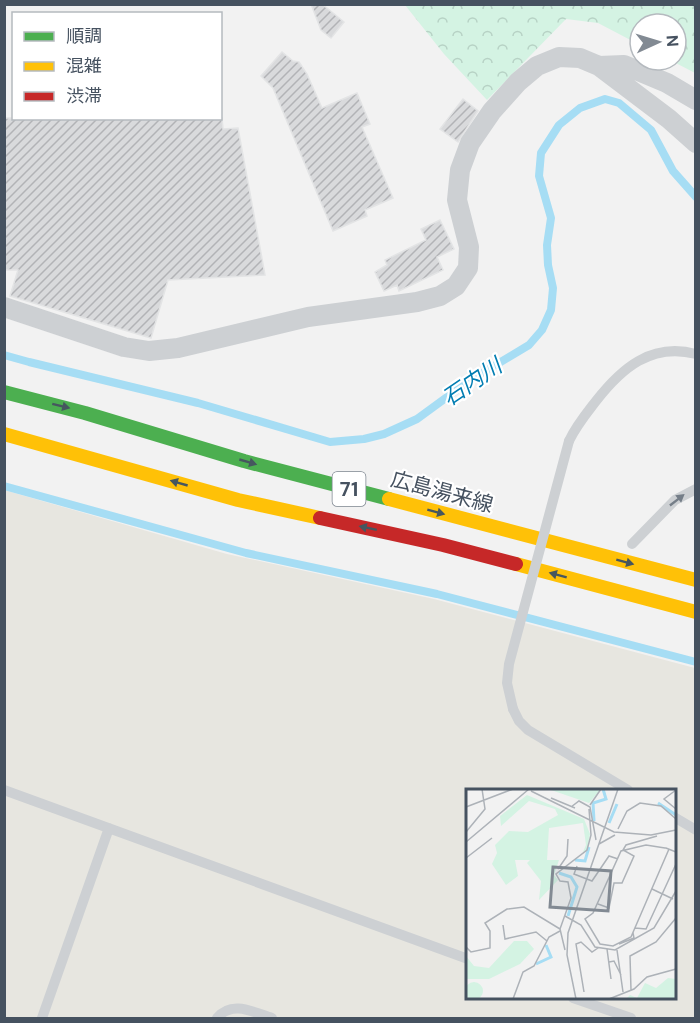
<svg xmlns="http://www.w3.org/2000/svg" width="700" height="1023" viewBox="0 0 700 1023" font-family="'DM Sans','Noto Sans JP',sans-serif">
<style>
.commercial{fill:#e7e6e0;fill-rule:evenodd}
.forest{fill:url(#forest-crowns)}
.lines{fill:none;stroke-linecap:round;stroke-linejoin:round}
.stream{stroke:#a6ddf4;stroke-width:8}
.building{fill:url(#building-hatch);stroke:#e3e4e5;stroke-width:1.5}
.lane{stroke:#cdd0d3;stroke-width:10}
.street{stroke:#cdd0d3;stroke-width:20}
.fast{stroke:#4caf50;stroke-width:14}
.slow{stroke:#ffc107;stroke-width:14}
.jam{stroke:#c62828;stroke-width:14}
.lane-bridge{stroke:#cdd0d3;stroke-width:10}
.oneway{fill:#46575f}
.oneway2{fill:#757e88}
.labels{text-anchor:middle;dominant-baseline:central;stroke-width:4.5;stroke-linejoin:round;paint-order:stroke}
.shield{fill:#fff;stroke:#7e8690;stroke-width:1.5}
.shield-label{font-size:20px;font-weight:bold;fill:#465260}
.street-label{font-size:21px;fill:#465260;stroke:#fff}
.water-label{font-size:22px;font-style:italic;fill:#017db2;stroke:#fff}
.inset-river{fill:none;stroke:#a6ddf4;stroke-width:3}
.inset-road{fill:none;stroke:#adb2b8;stroke-width:1.5}
.view{fill:#828a93;fill-opacity:0.15;stroke:#828a93;stroke-width:3}
.inset-edge{fill:none;stroke:#465260;stroke-width:3}
</style>
<defs>
<pattern id="forest-crowns" width="20" height="18" patternUnits="userSpaceOnUse" patternTransform="scale(1.5)"><rect width="20" height="18" fill="#d4f3e3"/><path d="M2 6a3 3 0 1 1 6 0M12 15a3 3 0 1 1 6 0" fill="none" stroke="#b7d2c5"/></pattern>
<pattern id="building-hatch" width="6" height="6" patternUnits="userSpaceOnUse" patternTransform="scale(1.5)"><rect width="6" height="6" fill="#d9dadc"/><path d="M-1 1l2-2M0 6l6-6M5 7l2-2" fill="none" stroke="#b2b3b6"/></pattern>
</defs>
<rect width="100%" height="100%" fill="#f2f2f2"/>
<path class="commercial" d="M4,490L227,554L434,599L695,668V1018H5ZM468,790H674V998H468Z"/>
<path class="forest" d="M405,5H695V73L670,60H676V24H640V45L598,23L566,19L487,100L444,54Z"/>
<g class="lines">
<path class="stream" d="M4,355L29,362L198,403L330,442L364,439L384,434L417,419L469,381L529,345L542,330L551,310L553,288L548,265L547,245L551,218L539,176L541,153L559,125L580,108L605,99L619,103L651,130L673,171L696,197
M4,486L246,553L437,594L696,662"/>
</g>
<path class="building" d="M311,4H322L344,22L331,38L321,30Z
M282,52L293,61L299,62L307,74L322,108L357,93L370,124L362,127L393,198L365,210L367,216L333,231L273,88L261,76Z
M463,99L478,111L458,142L440,129Z
M4,118H222L223,129L238,128L265,275L168,280L151,338L10,296L18,270H4Z
M440,220L454,249L437,257L443,270L399,291L397,285L384,291L375,272L387,265L385,260L426,240L421,229Z"/>
<g class="lines">
<path class="lane" d="M569,441C576,426 586,414 596,401C621,369 651,342 696,354
M632,544L675,500L696,489
M513,709L519,721L528,730L628,790
M4,790L468,959
M674,817L696,830
M573,998L631,1018
M42,1018L109,828
M217,1018C232,1000 253,1012 272,1018"/>
<path class="street" d="M599,66L624,65L667,83L696,100
M4,307L124,347L149,351L178,348L308,317L417,302L440,296L456,286L468,268L469,247L457,200L460,170L470,143L492,111L518,82L537,66L559,57L580,58L599,66L669,119L696,143"/>
<path class="fast" d="M4,392L85,413L244,461L389,499"/>
<path class="slow" d="M4,434L238,500L320,518
M389,499L696,580
M516,564L696,612"/>
<path class="jam" d="M320,518L443,545L516,564"/>
<path class="lane-bridge" d="M513,709L507,683L509,664L569,441"/>
</g>
<defs><path id="oneway-solid" d="M-6-.8H1V-3.2L6.5 0L1 3.2V.8H-6Z" transform="scale(1.5)"/></defs>
<g class="oneway">
<use href="#oneway-solid" transform="translate(61 406) rotate(14)"/>
<use href="#oneway-solid" transform="translate(248 462) rotate(16)"/>
<use href="#oneway-solid" transform="translate(179 483) rotate(-164)"/>
<use href="#oneway-solid" transform="translate(436 512) rotate(15)"/>
<use href="#oneway-solid" transform="translate(368 528) rotate(-168)"/>
<use href="#oneway-solid" transform="translate(625 562) rotate(15)"/>
<use href="#oneway-solid" transform="translate(558 575) rotate(-165)"/>
</g>
<use class="oneway2" href="#oneway-solid" transform="translate(677 500) rotate(-38)"/>
<g class="labels">
<rect class="shield" x="332.5" y="472" width="33" height="34" rx="4.5"/>
<g class="shield-label">
<text x="349" y="489">71</text>
</g>
<g class="street-label">
<text transform="translate(442 492) rotate(15)">広島湯来線</text>
</g>
<g class="water-label">
<text transform="translate(472 382) rotate(-34)">石内川</text>
</g>
</g>
<g transform="translate(466 789)">
<rect width="210" height="210" fill="#f2f2f2"/>
<path d="M82,0H135L123,14ZM61,6L118,30L124,45L121,61L117,63L120,56L117,34L83,39L81,71H93L88,86L92,91L73,111L75,92L61,74L64,71H49L52,87L40,96L26,75L31,64L29,56L43,42L62,43L92,26L89,20L63,12L35,37L34,27ZM48,152H61L68,160L54,175L23,190H0V167L8,177L23,179ZM202,189L210,190V210H160L164,206L171,209L179,194L190,199ZM-1 202a9 9 0 1 1 18 0a9 9 0 1 1-18 0Z" fill="#d4f3e3"/>
<path class="inset-river" d="M192,14L210,26M128,32L127,14L140,10L137,0M143,34L151,15M109,71L119,72L123,58M93,84L105,88L111,98L102,127M70,175L85,168L80,156"/>
<path class="inset-road" d="M210,1L198,10L210,20M65,2L148,43L185,46L210,41M85,9L109,19M124,16L135,0M0,18L47,0M105,18L113,12L124,18L130,51M152,40L161,22L174,14L195,17L210,30M0,43L19,20L16,0M0,53L63,0M133,55L149,46M203,60L165,148L147,157L134,155L119,130L127,124L155,62L180,56L199,59H200L210,63M0,69L26,49M111,77L108,85L126,92L143,67L152,70M92,80L101,67L102,50M186,100L207,110M132,115L143,119L148,94H156L168,67L157,61L160,56L191,47M99,127L115,136L129,158L149,161L188,139L210,102M37,136L39,150L70,143L81,152M169,139L180,140L210,75M153,155L168,149L167,144M0,158L5,163L24,159V142L19,134L41,120L58,118L94,140M141,160L145,190M99,161L94,140L105,109L102,93L94,92L90,85L121,61L125,46L123,20M151,161L157,203M143,173L148,172L155,186M165,201L164,167L190,153L210,129M118,203L110,155L115,153L126,163L132,159M47,210L57,183L68,177L83,148L94,142M110,210L101,166L102,144L152,0M143,210L168,200L181,188L210,180"/>
<path class="view" d="M87,78L145,82L142,122L84,118Z"/>
<rect width="210" height="210" class="inset-edge"/>
</g>
<rect width="700" height="1023" fill="none" stroke="#465260" stroke-width="12"/>
<rect x="12" y="12" width="210" height="108" fill="#ffffff" stroke="#b5babf" stroke-width="1.5"/>
<rect x="24" y="32" width="30" height="9" fill="#4caf50" stroke="#b5babf" stroke-width="1.5"/>
<text x="66" y="42" font-size="18" fill="#465260">順調</text>
<rect x="24" y="62" width="30" height="9" fill="#ffc107" stroke="#b5babf" stroke-width="1.5"/>
<text x="66" y="72" font-size="18" fill="#465260">混雑</text>
<rect x="24" y="92" width="30" height="9" fill="#c62828" stroke="#b5babf" stroke-width="1.5"/>
<text x="66" y="102" font-size="18" fill="#465260">渋滞</text>
<g transform="translate(658 42) rotate(86)"><circle r="28" fill="#ffffff" stroke="#b5babf" stroke-width="1.5"/>
<path d="M0-4.5L10 22L0 15L-10 22Z" fill="#828a93"/>
<text y="-9" font-size="16" font-weight="bold" text-anchor="middle" fill="#465260">N</text>
</g>
</svg>
